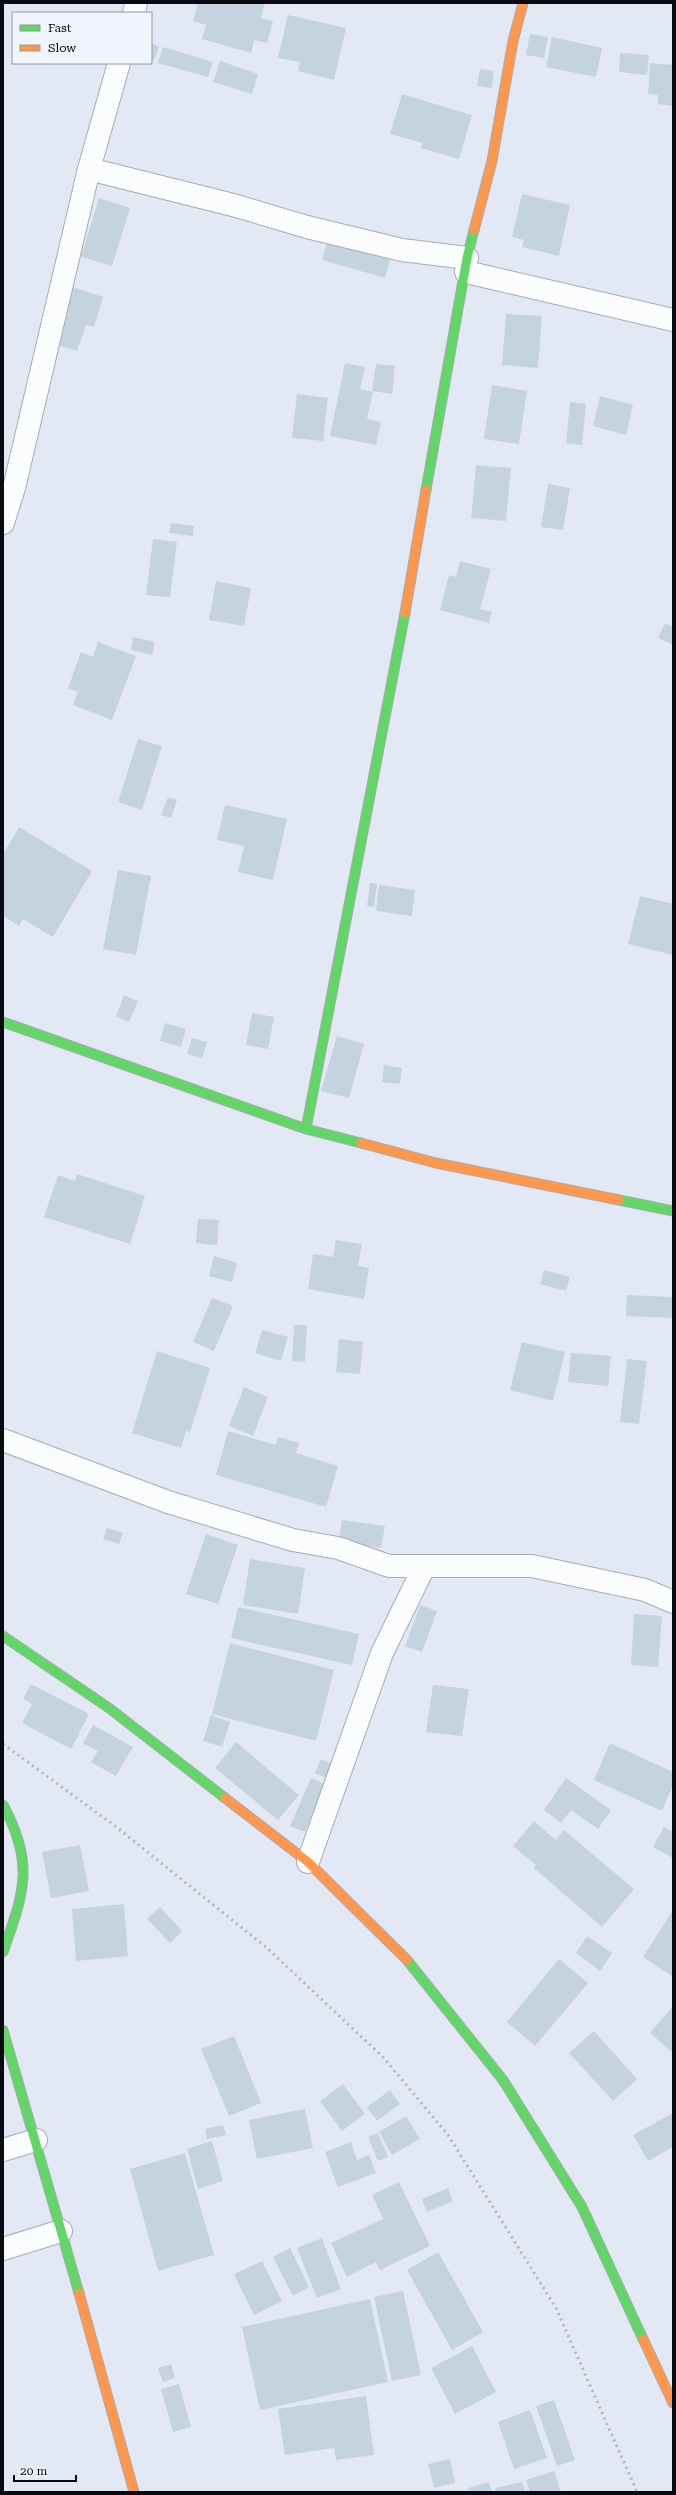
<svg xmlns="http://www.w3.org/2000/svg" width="676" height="2495" viewBox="0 0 676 2495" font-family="'Roboto Serif',serif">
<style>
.building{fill:#c5d3df}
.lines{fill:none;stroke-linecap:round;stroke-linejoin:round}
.street-casing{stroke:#a6abb4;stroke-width:24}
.fast-casing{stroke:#a6abb4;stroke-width:11}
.slow-casing{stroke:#a6abb4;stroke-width:11}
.street{stroke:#fbfcfd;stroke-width:22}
.fast{stroke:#63d668;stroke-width:9}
.slow{stroke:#ff974d;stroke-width:9}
.rail{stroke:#b4b5b8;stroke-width:3;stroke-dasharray:2 4;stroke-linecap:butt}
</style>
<rect width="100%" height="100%" fill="#e3e9f4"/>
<path class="building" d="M198,3H265L261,18L273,21L267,43L254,40L251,53L202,39L206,25L193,21Z
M288,15L346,28L334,80L298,71L300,62L278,58Z
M530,34L548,37L544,58L526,55Z
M552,37L602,48L596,77L546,67Z
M151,43L159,47L154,60L151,59Z
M163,47L213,62L208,77L158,63Z
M620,53L649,55L647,75L619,72Z
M220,61L258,74L252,94L213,82Z
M650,63L673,65V106L658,104V95L648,94Z
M480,69L494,71L492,88L477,86Z
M402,94L472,115L459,159L421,148L423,143L390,134Z
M522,194L570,205L559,256L522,247L524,240L512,237Z
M99,198L130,208L112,266L81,257Z
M327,242L390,260L385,278L322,260Z
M67,285L103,297L94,327L86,325L77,351L57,345L68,311L59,308Z
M506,314L542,316L538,368L502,365Z
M345,363L365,367L360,389L373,392L367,419L381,422L376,445L330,436Z
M376,364L395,366L392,394L372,391Z
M492,385L527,391L519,444L484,439Z
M297,394L328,398L323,441L292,438Z
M600,396L633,405L626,435L593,426Z
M570,402L586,404L582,445L566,443Z
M476,465L511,468L506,521L471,518Z
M548,484L570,488L563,530L541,527Z
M171,523L194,526L193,536L169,533Z
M153,539L177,542L170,597L146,595Z
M460,561L491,569L480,609L492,612L489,623L440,610L449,575L456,577Z
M216,581L251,588L244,626L209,620Z
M665,623L673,627V645L658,638Z
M133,637L155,642L152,655L131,650Z
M98,642L136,656L112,720L73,705L78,692L68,688L81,652L93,657Z
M138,739L162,746L142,810L118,802Z
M168,797L177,800L171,818L161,815Z
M225,805L287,819L273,880L238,872L244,846L217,840Z
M19,827L92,871L53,937L23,919L19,926L3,916V854Z
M118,870L151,876L136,955L103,949Z
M370,883L377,884L374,907L367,906Z
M379,885L415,890L412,916L376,911Z
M640,896L673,904V955L628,944Z
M124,995L138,1001L129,1022L116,1016Z
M252,1013L274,1017L268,1049L246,1045Z
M165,1023L186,1029L181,1047L160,1041Z
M337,1036L364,1044L349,1098L321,1091Z
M192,1038L207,1042L202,1058L187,1054Z
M384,1065L402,1068L400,1084L382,1082Z
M77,1174L145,1196L130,1244L44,1217L58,1175L75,1181Z
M198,1219L219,1220L217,1245L196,1243Z
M336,1240L362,1244L358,1266L369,1268L364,1299L308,1289L313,1254L333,1257Z
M214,1256L237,1263L232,1282L209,1276Z
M544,1270L570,1277L566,1291L540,1284Z
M627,1295L673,1297V1318L626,1316Z
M212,1298L233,1306L214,1351L193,1342Z
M294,1325H307L305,1362L292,1361Z
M262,1330L288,1337L281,1361L255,1353Z
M339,1339L363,1342L360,1374L336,1372Z
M522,1342L565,1352L553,1401L510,1390Z
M157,1351L210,1368L190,1432L186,1431L181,1448L132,1433Z
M571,1353L611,1356L608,1386L568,1382Z
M627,1359L647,1361L639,1424L620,1422Z
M244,1387L268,1397L253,1436L229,1426Z
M228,1431L276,1445L278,1437L299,1443L296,1453L338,1466L326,1507L216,1475Z
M342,1520L385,1526L381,1548L339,1541Z
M107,1528L123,1533L119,1544L103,1539Z
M206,1534L238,1545L218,1604L186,1594Z
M250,1559L305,1568L298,1614L243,1605Z
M420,1605L437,1611L422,1652L405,1646Z
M238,1607L359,1634L352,1665L231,1638Z
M634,1614L662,1616L658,1667L631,1665Z
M230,1643L334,1670L316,1741L212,1714Z
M31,1684L89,1714L71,1749L22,1723L32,1704L23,1699Z
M433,1685L469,1689L462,1736L426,1732Z
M211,1715L230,1722L222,1747L203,1741Z
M93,1725L133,1747L116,1776L91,1762L98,1751L83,1743Z
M236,1742L299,1795L278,1820L215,1768Z
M610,1743L673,1772V1785L662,1811L594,1780Z
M321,1759L335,1765L329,1779L315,1773Z
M311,1778L326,1785L305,1832L290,1826Z
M566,1778L611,1810L598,1829L571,1810L561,1823L544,1810Z
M534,1821L556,1840L564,1830L634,1889L602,1927L534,1868L536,1865L513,1846Z
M664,1827L673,1832V1858L653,1847Z
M80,1845L89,1891L51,1898L42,1852Z
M124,1904L128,1956L76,1961L72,1909Z
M160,1907L182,1931L170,1943L147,1919Z
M673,1910V1977L643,1957Z
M587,1936L612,1953L600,1971L576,1953Z
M559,1959L588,1983L535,2046L507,2022Z
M671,2008L673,2010V2053L650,2033Z
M594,2031L637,2079L613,2101L569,2053Z
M234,2036L261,2103L229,2116L201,2049Z
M343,2084L365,2114L342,2131L320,2101Z
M390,2090L400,2104L377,2121L367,2107Z
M305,2109L313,2148L257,2159L249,2120Z
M673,2113V2147L648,2161L633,2135Z
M406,2116L420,2139L392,2155L379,2132Z
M223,2125L226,2135L207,2139L205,2129Z
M378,2133L388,2157L378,2161L368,2137Z
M212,2141L223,2181L198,2189L187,2149Z
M351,2142L357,2160L369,2155L376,2173L338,2187L325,2152Z
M185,2153L214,2255L158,2271L130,2169Z
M399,2182L430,2246L380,2270L376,2262L347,2277L331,2243L383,2219L372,2195Z
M448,2188L453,2201L427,2212L422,2199Z
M322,2238L341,2289L317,2298L297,2248Z
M290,2248L309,2287L293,2296L273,2257Z
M438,2252L483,2332L452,2350L407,2270Z
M262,2261L282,2301L254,2315L234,2274Z
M403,2291L421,2375L392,2381L374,2297Z
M370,2299L388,2382L260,2410L242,2327Z
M472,2346L496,2392L455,2414L431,2368Z
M171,2364L175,2378L163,2382L158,2368Z
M179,2384L191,2427L173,2432L161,2389Z
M366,2396L374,2455L336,2460L334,2448L285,2455L278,2409Z
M554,2400L575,2460L557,2466L536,2406Z
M530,2410L547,2458L514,2469L498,2422Z
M450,2459L455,2483L434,2488L428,2464Z
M554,2471L561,2492H530L526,2480Z
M489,2482L492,2492H469L468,2488Z
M522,2482L525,2492H496L495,2488Z"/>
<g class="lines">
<g class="street-casing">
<path id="street" d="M134,13L136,3
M89,169L233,205L307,227L402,250L467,258
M466,272L673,320
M3,523L14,488L89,169L119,63
M3,1440L168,1502L293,1540L338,1548L389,1566H532L645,1590L673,1602
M308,1862L382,1653L424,1567
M3,2150L36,2140
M3,2249L61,2231"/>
</g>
<g class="fast-casing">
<path id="fast" d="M426,490L467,258L474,230
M3,1022L306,1129L361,1143
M306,1129L405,613
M619,1200L673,1211
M3,1636L109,1708L225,1798
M3,1805C35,1863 24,1893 3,1952
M407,1960L503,2080L582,2207L643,2339
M3,2030L79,2293"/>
</g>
<g class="slow-casing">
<path id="slow" d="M474,230L492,161L513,41L523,3
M405,613L426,490
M361,1143L436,1163L619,1200
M225,1798L308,1862L407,1960
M79,2293L134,2492
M643,2339L673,2403"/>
</g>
<use href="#street" class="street"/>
<use href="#fast" class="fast"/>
<use href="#slow" class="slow"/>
<path class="rail" d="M3,1744L115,1826L267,1948L383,2057L448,2135L556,2308L637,2492"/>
</g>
<rect width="676" height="2495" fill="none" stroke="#080b11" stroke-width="8"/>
<rect x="12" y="12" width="140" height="52" fill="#f0f4fb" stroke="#93979d"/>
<rect x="20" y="25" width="20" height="6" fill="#63d668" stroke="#93979d"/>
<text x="48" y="32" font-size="12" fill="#080b11">Fast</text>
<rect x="20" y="45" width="20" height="6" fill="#ff974d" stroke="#93979d"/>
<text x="48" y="52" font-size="12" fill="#080b11">Slow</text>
<path d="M14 2475v6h62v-6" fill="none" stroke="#080b11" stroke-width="2"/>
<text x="20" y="2475" font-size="12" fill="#080b11" stroke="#f0f4fb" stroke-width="3" paint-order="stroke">20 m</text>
</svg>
